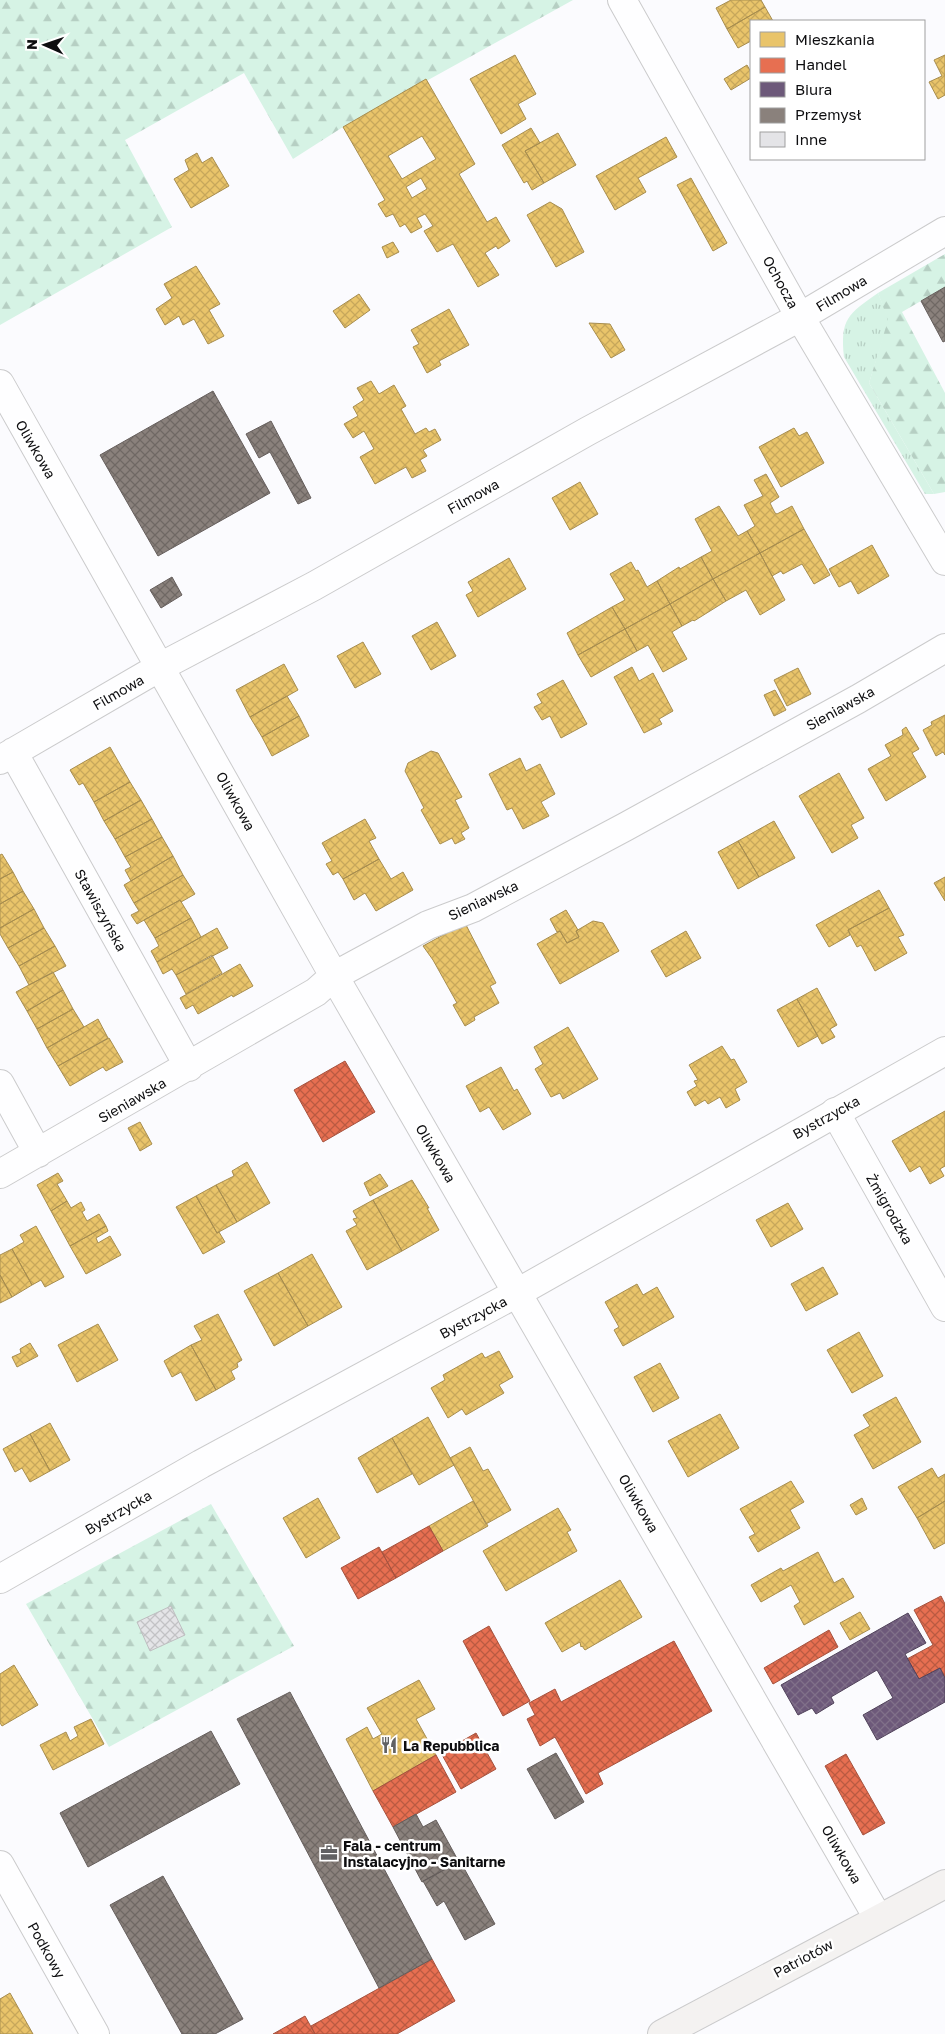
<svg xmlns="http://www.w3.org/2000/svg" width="945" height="2034" viewBox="0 0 945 2034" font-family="'Golos Text',sans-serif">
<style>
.grass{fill:url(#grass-tufts)}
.forest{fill:url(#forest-firs)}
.homes{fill:url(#homes-cross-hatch);stroke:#a78d4f;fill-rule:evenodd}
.shops{fill:url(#shops-cross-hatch);stroke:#a6523e}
.offices{fill:url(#offices-cross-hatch);stroke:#50425a}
.industry{fill:url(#industry-cross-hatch);stroke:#655e5c}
.building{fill:url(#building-cross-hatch);stroke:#bebec0}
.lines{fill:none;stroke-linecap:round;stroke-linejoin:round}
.minor-casing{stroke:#cbcbcc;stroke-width:30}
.tertiary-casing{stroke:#cbcbcc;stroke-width:30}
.secondary-casing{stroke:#cbcbcc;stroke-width:30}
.minor{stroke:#fefeff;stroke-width:28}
.tertiary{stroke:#fefeff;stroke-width:28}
.secondary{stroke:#f4f2f1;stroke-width:28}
.labels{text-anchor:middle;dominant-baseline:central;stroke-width:5;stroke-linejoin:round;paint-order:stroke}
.street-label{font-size:14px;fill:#0e0e10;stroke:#fff}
.poi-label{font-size:14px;font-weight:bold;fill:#0e0e10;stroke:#fff;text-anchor:start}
</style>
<defs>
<pattern id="grass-tufts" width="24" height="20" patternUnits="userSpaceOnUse" patternTransform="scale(1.25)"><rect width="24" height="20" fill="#d6f3e5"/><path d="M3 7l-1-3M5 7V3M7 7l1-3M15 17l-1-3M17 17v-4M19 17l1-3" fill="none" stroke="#b6cfc3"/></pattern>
<pattern id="forest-firs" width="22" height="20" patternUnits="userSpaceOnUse" patternTransform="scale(1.25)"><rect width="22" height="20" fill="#d6f3e5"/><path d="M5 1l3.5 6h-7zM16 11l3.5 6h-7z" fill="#b6cfc3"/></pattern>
<pattern id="homes-cross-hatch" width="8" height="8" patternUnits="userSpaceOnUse" patternTransform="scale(1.25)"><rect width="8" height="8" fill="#e9c46a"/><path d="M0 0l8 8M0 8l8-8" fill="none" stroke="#c7a75b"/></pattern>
<pattern id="shops-cross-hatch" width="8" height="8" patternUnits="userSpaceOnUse" patternTransform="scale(1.25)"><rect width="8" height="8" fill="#e76f51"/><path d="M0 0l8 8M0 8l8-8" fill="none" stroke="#ba5a42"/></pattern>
<pattern id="offices-cross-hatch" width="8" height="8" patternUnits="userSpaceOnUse" patternTransform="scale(1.25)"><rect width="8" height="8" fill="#6d597a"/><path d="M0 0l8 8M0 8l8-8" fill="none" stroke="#807089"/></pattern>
<pattern id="industry-cross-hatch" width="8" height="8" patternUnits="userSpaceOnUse" patternTransform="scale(1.25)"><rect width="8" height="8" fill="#8a817c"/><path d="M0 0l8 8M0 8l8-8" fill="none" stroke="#6f6864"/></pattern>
<pattern id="building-cross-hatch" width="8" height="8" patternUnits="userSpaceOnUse" patternTransform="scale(1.25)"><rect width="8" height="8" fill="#e4e4e7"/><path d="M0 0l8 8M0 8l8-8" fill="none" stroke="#c2c2c5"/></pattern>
</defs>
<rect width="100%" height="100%" fill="#fbfbfe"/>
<path class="grass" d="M878,293L889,320L869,383L934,494H925L844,357C840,319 848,314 878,293Z"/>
<path class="forest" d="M0,0H573L343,127L293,159L244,73L125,140L172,227L0,325Z
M945,254V287L902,312L945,393V492L934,494L869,383L888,320L878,293Z
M211,1504L294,1646L109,1747L26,1604Z"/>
<path class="homes" d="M731,0H761L765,7L727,29L716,8Z
M765,7L773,21H751V41L738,48L727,29Z
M515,55L536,94L518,104L526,119L501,134L470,79Z
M945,55V95L938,99L929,82L942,76L934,60Z
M747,65L751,72V78L731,90L724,79Z
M426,79L475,164L459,174L487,222L496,217L510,241L498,249L496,246L485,253L499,275L478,287L453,244L437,252L424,231L433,226L425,214L417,218L422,227L411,233L405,224L400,227L393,214L386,217L378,204L385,200L343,127ZM422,136L436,159L402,179L388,156ZM421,178L427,189L412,198L406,187Z
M531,128L540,143L525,151L544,183L532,190L527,181L524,183L502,145Z
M558,133L576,165L544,183L525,151Z
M666,137L677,157L638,178L646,192L615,210L596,176Z
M197,153L202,163L212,157L229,186L191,208L174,179L189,170L185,160Z
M691,178L727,243L713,251L677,185Z
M550,202L562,209L584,252L556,267L527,215Z
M393,242L399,252L387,258L382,247Z
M196,266L220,304L209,310L224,336L208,344L194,319L183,325L179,316L165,325L156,309L172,298L164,284Z
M359,294L370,310L345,328L333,311Z
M449,309L469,345L439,361L441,365L427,373L413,347L419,344L411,330Z
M589,323L610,324L625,350L611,358Z
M371,381L379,394L394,385L406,406L401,409L415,434L426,428L429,432L435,429L441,440L423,450L427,456L420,460L426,471L412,478L406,467L375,484L360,457L374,449L364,431L353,438L344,424L358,416L353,407L364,400L357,388Z
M794,428L799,436L807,432L824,463L781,487L759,447Z
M766,474L779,497L770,503L775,513L777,514L792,506L804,529L760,553L747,531L755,526L744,505L763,496L754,480Z
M580,482L598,514L570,530L552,498Z
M719,506L738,536L747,531L760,553L713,579L701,557L712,551L695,519Z
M804,529L830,575L814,584L802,564L783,574L781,571L772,576L760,553Z
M872,545L889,576L858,594L851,581L839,587L829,569Z
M760,553L785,600L760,615L746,590L726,601L713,579Z
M701,557L713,579L670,604L657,581L679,567L680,569Z
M509,558L526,589L478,617L466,595L473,591L468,582Z
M631,562L636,571L638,570L647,587L657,581L670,604L625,629L612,607L625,600L610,574Z
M713,579L726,601L694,621L693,620L682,626L670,604Z
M670,604L682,626L672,632L687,659L663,672L648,645L637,651L625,629Z
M612,607L625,629L578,655L567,633Z
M437,622L456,656L431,670L412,636Z
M625,629L637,651L591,677L578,655Z
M363,642L381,674L355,688L337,656Z
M284,664L298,690L250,717L236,690Z
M632,667L639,681L653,673L673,711L659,719L662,724L644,733L614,677Z
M798,668L811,694L787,706L774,680Z
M563,680L587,724L561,738L550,716L542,720L534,707L542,703L537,694Z
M775,690L786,710L774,716L764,695Z
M287,696L299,716L262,737L250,717Z
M945,715V755L943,752L936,756L923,730L932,725L931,722Z
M299,716L309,736L272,756L262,737Z
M906,727L919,749L912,753L926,777L886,801L868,769L891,756L885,745L903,735L902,730Z
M110,747L130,782L94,802L83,783L79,785L70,770Z
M431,751L438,753L462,797L455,800L469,828L461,833L465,839L455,844L452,838L440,844L421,810L424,808L405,771L408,763Z
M520,758L526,771L540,764L555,794L541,802L549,816L523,829L512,808L507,810L489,774Z
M839,773L864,818L851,825L858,838L832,853L799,796Z
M130,782L141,800L104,821L94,802Z
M141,800L152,819L115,839L104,821Z
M152,819L162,837L125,857L115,839Z
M365,819L376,838L369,841L379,859L343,879L338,872L333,875L326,864L332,861L322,843Z
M774,821L795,858L759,877L738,841Z
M162,837L173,856L131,881L125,870L131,867L125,857Z
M738,841L759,877L738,889L718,852Z
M2,854L13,872L0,879V855Z
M173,856L183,875L134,903L124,885Z
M379,859L391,879L403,872L413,890L376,911L365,893L354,900L343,879Z
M13,872L23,891L0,904V879Z
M183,875L195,894L181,902L180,900L137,924L131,915L139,911L134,903Z
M945,877V901L934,883Z
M879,890L889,908L848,930L850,935L829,947L816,925Z
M23,891L34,909L0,928V904Z
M180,900L191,918L155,938L144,920Z
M889,908L904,935L898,937L907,953L875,971L861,945L857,947L848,930Z
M34,909L44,928L8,948L0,934V928Z
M566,910L578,930L576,931L579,937L567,943L560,931L557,932L550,919Z
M191,918L201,937L157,962L151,951L159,946L155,938Z
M593,921L603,923L619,951L560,984L537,944L560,931L567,943L579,937L576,931Z
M465,923L496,983L490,986L499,1003L474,1017L475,1020L465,1026L453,1005L457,1003L433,960L423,946Z
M44,928L55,946L19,966L8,948Z
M217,928L228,948L176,975L172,969L163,974L157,962Z
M686,931L701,958L666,977L651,951Z
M55,946L66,966L29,985L19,966Z
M212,955L222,973L186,994L176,975Z
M240,964L253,986L233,997L232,995L198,1014L193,1005L186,1009L180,998Z
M53,972L63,990L27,1011L16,992Z
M817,988L837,1025L830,1029L835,1037L822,1044L797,999Z
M63,990L73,1009L37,1029L27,1011Z
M797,999L818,1036L798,1047L777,1010Z
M73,1009L84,1027L47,1048L37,1029Z
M98,1019L108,1038L58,1066L47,1048Z
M568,1027L598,1079L563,1099L560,1093L551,1097L535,1069L543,1064L534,1047Z
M109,1038L123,1062L106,1071L103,1067L70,1086L58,1066Z
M722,1046L731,1060L734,1059L747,1082L735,1089L740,1100L726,1108L720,1097L708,1104L705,1100L695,1106L687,1092L697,1086L694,1081L698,1080L689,1065Z
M501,1067L514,1091L517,1089L531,1114L503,1130L489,1107L480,1112L466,1086Z
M945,1111V1166L940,1169L944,1176L930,1184L920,1166L910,1172L892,1141Z
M140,1122L152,1144L140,1151L128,1128Z
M247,1162L270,1203L237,1222L216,1185L234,1176L232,1171Z
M58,1173L63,1181L57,1184L67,1201L51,1211L37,1185Z
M380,1174L388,1186L370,1196L364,1183Z
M412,1180L429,1208H427L439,1230L402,1251L373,1200Z
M216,1185L237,1222L217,1233L196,1196Z
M196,1196L217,1233L219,1232L225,1242L203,1254L176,1207Z
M373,1200L402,1251L367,1270L346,1231L357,1225L353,1219L357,1218L353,1211Z
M67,1201L71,1208L81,1202L85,1210L82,1212L87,1221L99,1214L106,1226L70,1246L51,1211Z
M788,1203L803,1229L771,1247L756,1220Z
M36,1226L64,1277L45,1287L41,1280L32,1285L12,1249L24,1242L20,1235Z
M106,1226L108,1231L96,1238L98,1243L110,1236L121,1255L86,1274L70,1246Z
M12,1249L32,1285L12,1297L0,1275V1255Z
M312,1254L342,1307L308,1326L278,1273Z
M823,1267L838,1294L806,1311L791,1284Z
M278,1273L308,1326L274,1346L244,1291Z
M0,1275L12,1297L0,1303Z
M637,1284L643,1295L657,1287L674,1317L623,1346L614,1330L619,1327L605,1302Z
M218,1314L242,1360L237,1363L238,1367L231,1371L235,1379L216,1390L191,1345L202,1340L194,1326Z
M98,1324L118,1360L77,1382L58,1345Z
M859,1332L883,1376L852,1393L827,1350Z
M30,1343L38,1356L17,1367L12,1357L21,1353L20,1349Z
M191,1345L216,1390L196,1401L181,1372L172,1377L164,1361Z
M499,1351L513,1377L499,1385L504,1393L466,1415L462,1409L448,1418L431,1388L445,1380L443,1375L482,1353L485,1358Z
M660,1363L679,1398L653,1412L634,1377Z
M896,1397L921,1442L873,1469L854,1435L870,1426L863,1415Z
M720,1414L739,1448L688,1477L668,1441Z
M428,1417L454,1465L419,1485L392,1438Z
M50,1423L70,1460L50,1471L30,1434Z
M30,1434L50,1471L30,1482L22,1468L15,1472L3,1449Z
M392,1438L412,1474L377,1493L358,1458Z
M470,1447L483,1471L488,1469L511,1510L486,1524L450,1458Z
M932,1468L938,1478L945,1474V1501L917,1518L898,1487Z
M791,1481L804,1502L790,1510L800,1528L758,1552L749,1537L755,1534L740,1509Z
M318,1498L340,1538L306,1558L283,1518Z
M862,1498L867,1509L856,1515L850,1505Z
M473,1501L488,1526L443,1551L429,1526Z
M945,1501V1543L934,1549L917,1518Z
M558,1508L571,1530L567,1532L577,1551L506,1591L483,1551Z
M818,1552L834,1583L843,1578L854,1597L804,1625L794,1606L800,1602L791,1585L761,1602L751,1585L781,1568L783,1571Z
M620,1580L642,1617L585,1650L582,1646L581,1647L580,1642L562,1652L545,1623Z
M860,1612L870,1629L850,1640L840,1623Z
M14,1665L38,1705L2,1726L0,1723V1674Z
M419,1680L435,1709L416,1719L436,1755L373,1791L346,1739L367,1727L373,1739L382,1734L367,1708Z
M91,1719L104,1744L53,1770L40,1745L66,1732L70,1741L78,1736L74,1727Z
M10,1993L33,2034H0V1999Z"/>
<path class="shops" d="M345,1061L375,1112L323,1142L294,1090Z
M429,1526L443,1551L396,1578L382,1552Z
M379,1547L396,1578L358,1599L341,1568Z
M941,1596L945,1604V1678L940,1668L919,1679L907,1659L933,1645L914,1610Z
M489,1626L530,1701L503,1716L463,1641Z
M829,1630L838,1647L773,1684L764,1668Z
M674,1641L712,1711L598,1773L603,1784L586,1794L555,1737L540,1746L527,1719L535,1715L529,1703L555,1689L561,1702Z
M476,1733L496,1769L461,1789L441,1753Z
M846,1754L885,1823L863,1835L825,1766Z
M436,1755L456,1792L393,1827L373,1791Z
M432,1959L455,2001L397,2034H315L311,2026Z
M305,2016L315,2034H273Z"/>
<path class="offices" d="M908,1613L926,1643L905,1654L919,1679L940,1668L945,1678V1702L877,1740L863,1715L893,1698L877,1670L831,1697L834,1703L816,1714L812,1708L798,1715L781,1685Z"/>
<path class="industry" d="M945,287V341L943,342L921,301Z
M213,391L270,493L158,556L100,455Z
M271,421L311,498L298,504L270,452L259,458L246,434Z
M172,577L182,595L161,608L150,590Z
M290,1692L432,1959L379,1988L237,1719Z
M211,1731L240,1784L88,1867L60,1813Z
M556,1753L584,1802L555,1819L527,1769Z
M416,1814L423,1827L436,1820L459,1862L422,1882L393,1827Z
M460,1861L495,1924L465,1940L444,1901L437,1906L423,1881Z
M163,1876L243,2019L215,2034H182L110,1905Z"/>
<path class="building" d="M171,1606L185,1635L150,1651L137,1622Z"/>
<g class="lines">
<g class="minor-casing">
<path id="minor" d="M0,384L334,976L878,1918
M13,752L189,1067
M0,760L160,667L314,586L588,431L800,317L945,231
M0,1084L38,1153
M835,1112L945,1307
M0,1174L316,992L334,976L428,925L473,908L625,827L858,699L945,648
M0,1865L95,2034"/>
</g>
<g class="tertiary-casing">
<path id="tertiary" d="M622,0L800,317L945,561
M0,1579L201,1464L517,1293L945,1051"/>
</g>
<g class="secondary-casing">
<path id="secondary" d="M662,2034L945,1884"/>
</g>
<use href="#minor" class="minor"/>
<use href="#tertiary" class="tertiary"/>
<use href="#secondary" class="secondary"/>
</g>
<defs>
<g id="restaurant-bare" transform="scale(1.35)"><path d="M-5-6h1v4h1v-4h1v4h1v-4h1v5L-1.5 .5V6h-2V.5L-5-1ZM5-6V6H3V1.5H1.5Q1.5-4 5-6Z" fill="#616163" stroke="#fff" stroke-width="2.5" paint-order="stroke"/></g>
<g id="office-bare" transform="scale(1.35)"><path d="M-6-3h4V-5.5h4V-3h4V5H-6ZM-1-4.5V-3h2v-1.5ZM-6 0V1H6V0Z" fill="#616163" stroke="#fff" stroke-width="2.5" paint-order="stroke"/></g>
</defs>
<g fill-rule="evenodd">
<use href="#restaurant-bare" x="389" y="1745"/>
<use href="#office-bare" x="329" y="1853"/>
</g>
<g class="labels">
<g class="street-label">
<text transform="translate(781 282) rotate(61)">Ochocza</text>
<text transform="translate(841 293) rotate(-31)">Filmowa</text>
<text transform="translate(36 449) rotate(60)">Oliwkowa</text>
<text transform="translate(473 496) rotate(-29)">Filmowa</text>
<text transform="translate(118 692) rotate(-30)">Filmowa</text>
<text transform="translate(840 708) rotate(-29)">Sieniawska</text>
<text transform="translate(236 801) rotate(61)">Oliwkowa</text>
<text transform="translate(483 900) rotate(-25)">Sieniawska</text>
<text transform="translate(101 910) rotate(61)">Stawiszyńska</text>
<text transform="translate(132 1100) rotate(-30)">Sieniawska</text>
<text transform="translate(826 1117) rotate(-29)">Bystrzycka</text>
<text transform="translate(436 1153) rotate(60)">Oliwkowa</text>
<text transform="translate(890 1209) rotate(60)">Żmigrodzka</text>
<text transform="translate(473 1317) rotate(-28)">Bystrzycka</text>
<text transform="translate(639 1503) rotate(60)">Oliwkowa</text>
<text transform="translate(118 1512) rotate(-30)">Bystrzycka</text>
<text transform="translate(842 1854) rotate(60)">Oliwkowa</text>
<text transform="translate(47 1950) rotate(61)">Podkowy</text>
<text transform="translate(803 1958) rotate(-28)">Patriotów</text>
</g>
<g class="poi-label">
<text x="403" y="1745">La Repubblica</text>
<text x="343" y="1845">Fala - centrum<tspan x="343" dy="16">Instalacyjno - Sanitarne</tspan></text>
</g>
</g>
<rect x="750" y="20" width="175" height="140" fill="#ffffff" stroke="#9f9f9f"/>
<rect x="760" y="32" width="25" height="15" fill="#e9c46a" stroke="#9f9f9f"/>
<text x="795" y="45" font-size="15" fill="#0e0e10">Mieszkania</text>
<rect x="760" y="58" width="25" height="15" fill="#e76f51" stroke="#9f9f9f"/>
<text x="795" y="70" font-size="15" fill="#0e0e10">Handel</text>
<rect x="760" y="82" width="25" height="15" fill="#6d597a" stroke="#9f9f9f"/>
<text x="795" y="95" font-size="15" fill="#0e0e10">Biura</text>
<rect x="760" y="108" width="25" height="15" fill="#8a817c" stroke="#9f9f9f"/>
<text x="795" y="120" font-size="15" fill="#0e0e10">Przemysł</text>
<rect x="760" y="132" width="25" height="15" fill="#e4e4e7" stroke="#9f9f9f"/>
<text x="795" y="145" font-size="15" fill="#0e0e10">Inne</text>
<g transform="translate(45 45) rotate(272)" stroke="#ffffff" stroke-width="4" paint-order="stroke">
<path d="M0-4L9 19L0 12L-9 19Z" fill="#0e0e10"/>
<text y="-8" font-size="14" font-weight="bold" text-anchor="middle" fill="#0e0e10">N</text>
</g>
</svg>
